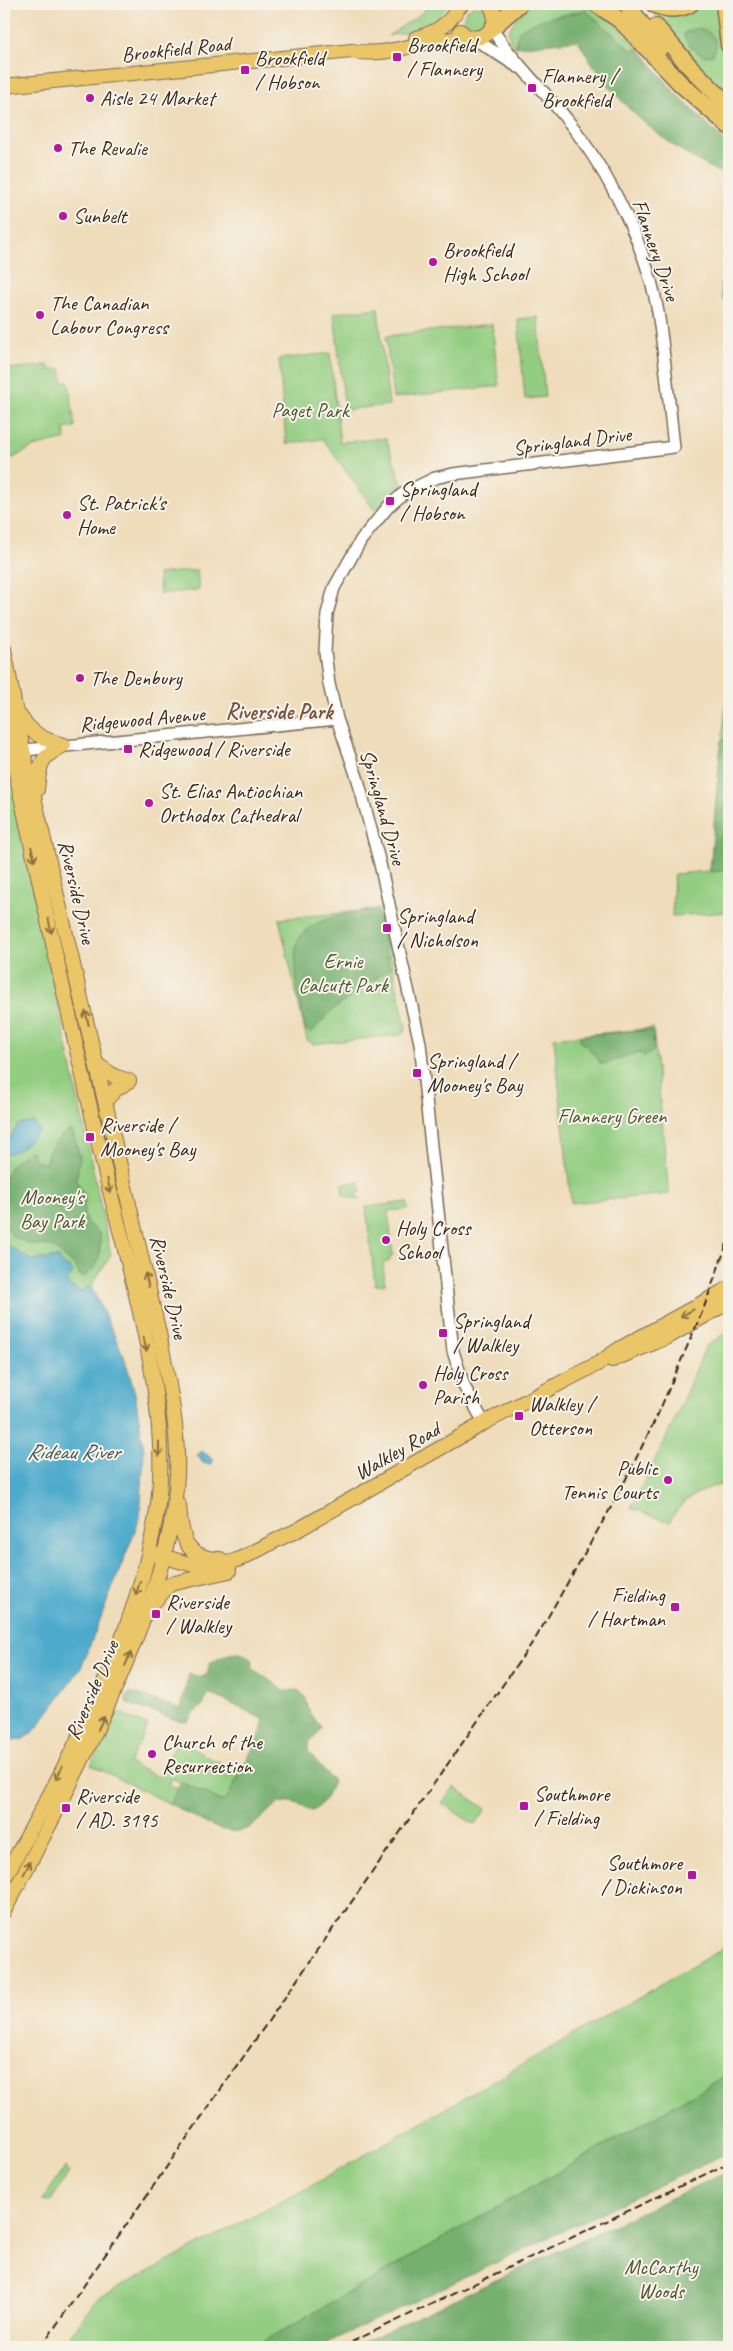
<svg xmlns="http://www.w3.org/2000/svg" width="733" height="2351" viewBox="0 0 733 2351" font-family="Caveat,sans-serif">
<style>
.green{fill:#93cd81;stroke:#677c50}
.forest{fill:#76b06f;stroke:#586d46}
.water{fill:#4eaacc;stroke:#446a75}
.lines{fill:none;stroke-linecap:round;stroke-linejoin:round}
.minor-casing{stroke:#7a6855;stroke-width:14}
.major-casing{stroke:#7a6855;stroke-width:16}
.highway-casing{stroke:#7a6855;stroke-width:19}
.minor{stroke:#fff;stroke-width:11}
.major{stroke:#ebc669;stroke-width:14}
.highway{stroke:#ebc669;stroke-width:16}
.rail{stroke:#3b2a1e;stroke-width:2;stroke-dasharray:8 4;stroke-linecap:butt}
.oneway{stroke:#8a7040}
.poi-dot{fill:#b5179e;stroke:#f7f3e8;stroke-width:2}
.labels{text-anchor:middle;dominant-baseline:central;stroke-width:4;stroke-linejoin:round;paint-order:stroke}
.poi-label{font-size:21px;fill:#3b2a1e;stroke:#f7f3e8;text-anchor:start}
.street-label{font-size:21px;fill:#3b2a1e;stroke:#f7f3e8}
.park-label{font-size:21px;fill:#515337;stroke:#f7f3e8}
.neighbourhood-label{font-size:22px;font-weight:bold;fill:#775445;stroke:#f7f3e8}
.water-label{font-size:22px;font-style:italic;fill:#42575b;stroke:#f7f3e8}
</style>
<rect width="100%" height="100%" fill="#f7f3e8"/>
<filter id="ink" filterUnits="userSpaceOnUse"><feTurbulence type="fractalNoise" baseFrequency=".02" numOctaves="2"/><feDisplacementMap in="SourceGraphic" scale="10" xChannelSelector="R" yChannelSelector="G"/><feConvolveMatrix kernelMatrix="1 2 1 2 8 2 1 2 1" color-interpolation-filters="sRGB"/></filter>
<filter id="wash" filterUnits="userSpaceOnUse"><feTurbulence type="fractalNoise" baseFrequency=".0096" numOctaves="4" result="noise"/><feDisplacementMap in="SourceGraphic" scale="20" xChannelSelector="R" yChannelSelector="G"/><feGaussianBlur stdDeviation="1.12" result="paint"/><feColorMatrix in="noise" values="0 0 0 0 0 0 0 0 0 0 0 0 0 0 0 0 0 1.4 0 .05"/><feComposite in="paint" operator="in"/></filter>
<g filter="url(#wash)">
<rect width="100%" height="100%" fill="#efdcba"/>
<path class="green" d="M430,4H448C434,29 415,30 388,36L422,13Z
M526,4L587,6L614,22L640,50H631L585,10L559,16L516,39V47H512L508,31Z
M694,4H720L729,64V97L662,25L650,8Z
M464 18a12 12 0 1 1 24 0a12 12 0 1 1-24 0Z
M378,308L389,405L345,410L334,313Z
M538,317L545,397L525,399L518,319Z
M492,324L499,386L393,398L386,336Z
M330,353L340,442L386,438L403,488L374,510L323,439L286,444L279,359Z
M48,365L50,370L61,369L63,382H69L75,427L64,429L66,439L33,447L4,463V369Z
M197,570L199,590L160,594L158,574Z
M726,703H729V912L672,916L674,874L710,871Z
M4,748L111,1255L91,1286L80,1292L66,1283L62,1265L42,1258L32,1261L4,1243Z
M380,909L406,1027L405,1032L400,1035L313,1044L307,1040L279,919Z
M653,1028L669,1194L571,1203L554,1038Z
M360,1182L361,1192L356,1194L361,1200L343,1195L342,1184Z
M407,1202L408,1209L388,1211L393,1255L390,1256V1261L383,1263L385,1284L375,1285L366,1207Z
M729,1331V1481C705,1489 681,1497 670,1522L631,1508L670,1430L706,1346Z
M116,1711L148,1726L129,1763L158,1777L178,1741L240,1774L226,1800L221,1801L171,1778L170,1785L178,1789L170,1804L91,1765Z
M454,1787L486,1809L475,1825L442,1803Z
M729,1945V2074L254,2347H63L95,2300L309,2187Z
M65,2167L70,2171L50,2202L42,2201Z"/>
<path class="forest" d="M585,10L631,50H640L675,93L729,145V177C664,146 613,104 578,40L516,47L519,31C539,16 562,17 585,10Z
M697,28C712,31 721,41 713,55C700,59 690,47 684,37V33Z
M729,739V870L710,872L721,740Z
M376,909L390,968L331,1011L311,1033L304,1028C304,1015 300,1005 298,993C297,982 294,957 296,947C302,917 352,914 376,909Z
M649,1030L653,1033L654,1048L652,1052L644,1056L640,1053C627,1053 615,1063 601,1064L586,1045L580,1042V1037L585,1035Z
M70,1130L73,1132L80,1158L76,1179L85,1197L84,1216L87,1223L100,1234C100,1253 101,1267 83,1277L80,1276L76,1267L52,1246L34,1245L13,1237L4,1221V1180L11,1165L29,1151L32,1152L34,1159L45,1164L49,1150L61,1136Z
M240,1653L250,1657L253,1661L252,1668L282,1689L287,1691L296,1690L305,1696L310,1714L321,1727L318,1733L309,1741L308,1751L333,1781C328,1793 325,1806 312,1811C304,1808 300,1803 291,1802C270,1799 259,1830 238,1831C216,1833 190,1814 170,1804L181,1782L221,1801L226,1800L260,1735L264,1724L263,1719L209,1693L203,1705L192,1714L189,1721L182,1722L127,1703L126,1699L130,1693L138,1694L181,1709L189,1674L201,1677L207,1675L210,1663L229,1654Z
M729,2074V2152L318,2347H254Z
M729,2171V2347H353Z"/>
<path class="water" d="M728,282L729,298L723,300L720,284Z
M33,1122L40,1130L19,1150L4,1155V1146L18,1125Z
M4,1243L32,1261L58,1257L62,1265L69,1267L73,1273L66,1283L80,1292L91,1286L124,1356L135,1393L144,1452L140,1518L81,1668L36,1729L24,1739L8,1740L4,1743Z
M202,1451L213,1459L210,1465L203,1463L197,1455Z"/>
</g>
<g filter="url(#ink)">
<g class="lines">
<g class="minor-casing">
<path id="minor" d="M473,38L518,67
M15,751L337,719
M484,1423L464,1386L453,1351L420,1043L380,864L358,780L337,719L329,684L325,652L327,614L334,588L361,540L388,507L404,493L435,478L453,474L674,447C669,403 665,357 658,312C647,250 615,185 578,134C552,97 517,68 492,29"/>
</g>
<g class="major-casing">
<path id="major" d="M460,31C480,50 506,24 489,4
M416,38C434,33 447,26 457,10
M4,86L352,51C379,56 403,48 429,42C441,40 455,39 468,37
M4,649L23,750L159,1333C168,1379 179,1427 177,1475C174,1536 154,1593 131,1650C95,1740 50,1825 4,1911
M4,715C35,866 69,1017 104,1167C128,1267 171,1401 158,1503C139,1637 68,1761 4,1879
M19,715C31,733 43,740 64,745
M37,790C40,763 39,758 64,745
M98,1065L114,1076L129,1081
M106,1100L115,1090L129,1081
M612,1360L668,1337L729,1302
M179,1505C181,1535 184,1559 220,1559
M155,1554C171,1558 185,1564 201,1566C236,1569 263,1544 294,1532L484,1423L599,1363L619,1349L729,1288
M153,1603L170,1584L229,1571"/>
</g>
<g class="highway-casing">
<path id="highway" d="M597,4L621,21L681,84L729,126
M627,4L659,49
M654,4C666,10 678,10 690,4
M724,4L729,45
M459,6L460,4
M494,26L519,4
M656,27L690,67L729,106"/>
</g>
<use href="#minor" class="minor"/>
<use href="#major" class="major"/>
<use href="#highway" class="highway"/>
<path class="rail" d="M41,2347L537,1636L618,1495L658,1414L703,1310L729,1238
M341,2347L729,2163"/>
</g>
<defs><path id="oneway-shaft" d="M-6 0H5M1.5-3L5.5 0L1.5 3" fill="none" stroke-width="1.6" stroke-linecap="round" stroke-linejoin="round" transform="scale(1.25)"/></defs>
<g class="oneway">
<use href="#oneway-shaft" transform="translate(33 854) rotate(76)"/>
<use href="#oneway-shaft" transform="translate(50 926) rotate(78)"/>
<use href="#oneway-shaft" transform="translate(87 1018) rotate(-103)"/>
<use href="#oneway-shaft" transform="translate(109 1186) rotate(77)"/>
<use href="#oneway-shaft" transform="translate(147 1280) rotate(-103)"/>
<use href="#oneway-shaft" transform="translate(687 1313) rotate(151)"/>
<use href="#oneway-shaft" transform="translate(145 1344) rotate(78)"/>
<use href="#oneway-shaft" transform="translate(159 1449) rotate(89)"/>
<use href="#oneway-shaft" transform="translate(138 1588) rotate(107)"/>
<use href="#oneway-shaft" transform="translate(128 1659) rotate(-68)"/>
<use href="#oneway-shaft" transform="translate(101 1723) rotate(-65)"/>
<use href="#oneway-shaft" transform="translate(59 1773) rotate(118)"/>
<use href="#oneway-shaft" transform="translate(27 1868) rotate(-62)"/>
</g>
</g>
<g class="poi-dot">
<rect x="392" y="52" width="10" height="10" rx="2.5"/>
<rect x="240" y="65" width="10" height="10" rx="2.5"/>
<rect x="527" y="83" width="10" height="10" rx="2.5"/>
<circle cx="90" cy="98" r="5"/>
<circle cx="58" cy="148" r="5"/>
<circle cx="63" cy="216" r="5"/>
<circle cx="433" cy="262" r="5"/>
<circle cx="40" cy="315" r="5"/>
<rect x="385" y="496" width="10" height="10" rx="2.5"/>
<circle cx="67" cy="515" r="5"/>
<circle cx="80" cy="678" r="5"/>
<rect x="123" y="744" width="10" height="10" rx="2.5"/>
<circle cx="149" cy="803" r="5"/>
<rect x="382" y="923" width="10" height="10" rx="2.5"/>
<rect x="412" y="1068" width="10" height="10" rx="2.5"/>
<rect x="85" y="1132" width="10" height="10" rx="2.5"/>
<circle cx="386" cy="1240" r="5"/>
<rect x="438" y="1328" width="10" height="10" rx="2.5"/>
<circle cx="423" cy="1385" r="5"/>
<rect x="514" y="1411" width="10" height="10" rx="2.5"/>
<circle cx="668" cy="1480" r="5"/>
<rect x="670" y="1602" width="10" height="10" rx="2.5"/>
<rect x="151" y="1609" width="10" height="10" rx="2.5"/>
<circle cx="152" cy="1754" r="5"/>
<rect x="519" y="1801" width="10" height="10" rx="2.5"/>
<rect x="61" y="1803" width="10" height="10" rx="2.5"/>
<rect x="687" y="1870" width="10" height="10" rx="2.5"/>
</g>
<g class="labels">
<g class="poi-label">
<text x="407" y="45">Brookfield<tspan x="407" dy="24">/ Flannery</tspan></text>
<text x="255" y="58">Brookfield<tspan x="255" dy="24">/ Hobson</tspan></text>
<text x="542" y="76">Flannery /<tspan x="542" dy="24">Brookfield</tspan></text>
<text x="100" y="98">Aisle 24 Market</text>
<text x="68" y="148">The Revalie</text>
<text x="73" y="216">Sunbelt</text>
<text x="443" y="250">Brookfield<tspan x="443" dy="24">High School</tspan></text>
<text x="50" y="303">The Canadian<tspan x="50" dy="24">Labour Congress</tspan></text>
<text x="400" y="489">Springland<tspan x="400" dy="24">/ Hobson</tspan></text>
<text x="77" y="503">St. Patrick's<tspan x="77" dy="24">Home</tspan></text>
<text x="90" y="678">The Denbury</text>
<text x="138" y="749">Ridgewood / Riverside</text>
<text x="159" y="791">St. Elias Antiochian<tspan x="159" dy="24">Orthodox Cathedral</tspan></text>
<text x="397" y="916">Springland<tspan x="397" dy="24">/ Nicholson</tspan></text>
<text x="427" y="1061">Springland /<tspan x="427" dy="24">Mooney's Bay</tspan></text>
<text x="100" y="1125">Riverside /<tspan x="100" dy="24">Mooney's Bay</tspan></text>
<text x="396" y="1228">Holy Cross<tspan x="396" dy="24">School</tspan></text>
<text x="453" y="1321">Springland<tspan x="453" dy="24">/ Walkley</tspan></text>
<text x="433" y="1373">Holy Cross<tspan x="433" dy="24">Parish</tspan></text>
<text x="529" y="1404">Walkley /<tspan x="529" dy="24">Otterson</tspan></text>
<text x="658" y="1468" text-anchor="end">Public<tspan x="658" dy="24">Tennis Courts</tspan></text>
<text x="665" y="1595" text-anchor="end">Fielding<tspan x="665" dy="24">/ Hartman</tspan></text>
<text x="166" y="1602">Riverside<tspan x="166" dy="24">/ Walkley</tspan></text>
<text x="162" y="1742">Church of the<tspan x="162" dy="24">Resurrection</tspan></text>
<text x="534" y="1794">Southmore<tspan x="534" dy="24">/ Fielding</tspan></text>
<text x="76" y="1796">Riverside<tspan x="76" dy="24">/ AD. 3195</tspan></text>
<text x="682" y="1863" text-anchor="end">Southmore<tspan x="682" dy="24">/ Dickinson</tspan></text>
</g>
<g class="street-label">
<text transform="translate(176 49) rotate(-6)">Brookfield Road</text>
<text transform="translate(656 250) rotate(71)">Flannery Drive</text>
<text transform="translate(572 441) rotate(-7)">Springland Drive</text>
<text transform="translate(142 719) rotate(-5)">Ridgewood Avenue</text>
<text transform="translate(383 807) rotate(74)">Springland Drive</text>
<text transform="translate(77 892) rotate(77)">Riverside Drive</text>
<text transform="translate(169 1287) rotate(77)">Riverside Drive</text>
<text transform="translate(397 1451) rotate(-30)">Walkley Road</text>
<text transform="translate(92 1690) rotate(-67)">Riverside Drive</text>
</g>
<g class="park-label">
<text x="310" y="410">Paget Park</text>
<text x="343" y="961">Ernie<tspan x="343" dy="24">Calcutt Park</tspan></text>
<text x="612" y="1116">Flannery Green</text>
<text x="52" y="1197">Mooney's<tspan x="52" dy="24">Bay Park</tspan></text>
<text x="661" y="2267">McCarthy<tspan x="661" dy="24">Woods</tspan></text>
</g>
<g class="neighbourhood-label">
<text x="279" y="712">Riverside Park</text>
</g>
<g class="water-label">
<text x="73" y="1452">Rideau River</text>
</g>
</g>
<rect width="733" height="2351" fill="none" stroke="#f7f3e8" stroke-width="20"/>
</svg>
